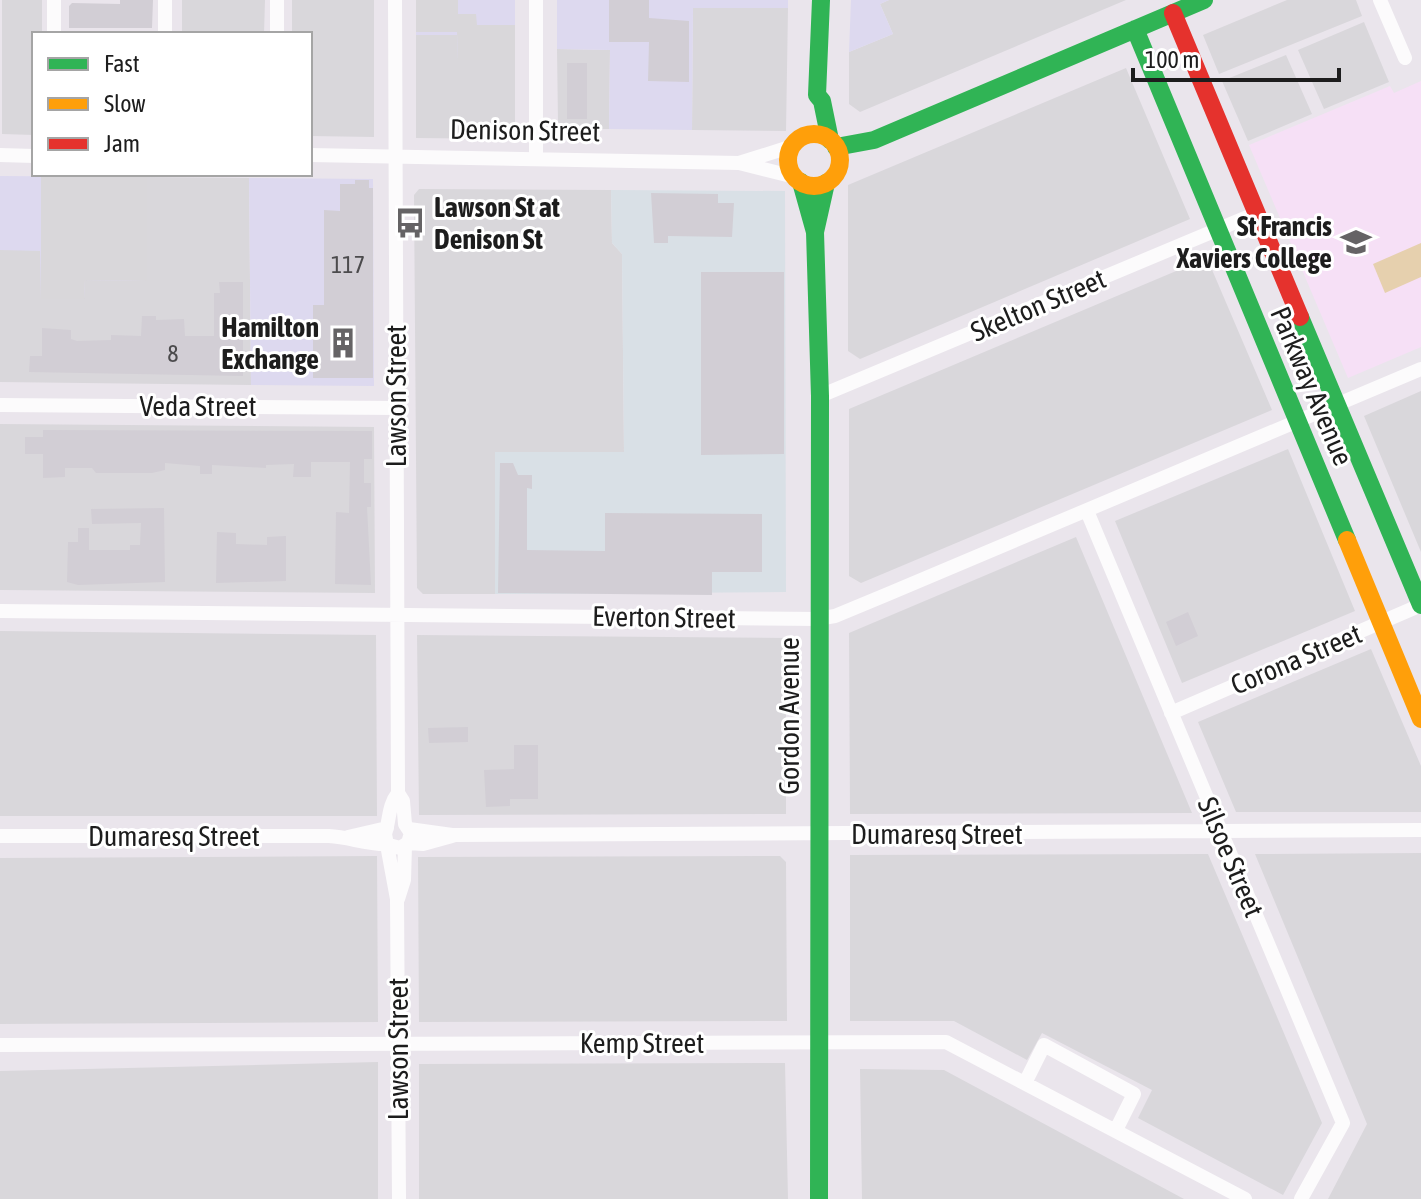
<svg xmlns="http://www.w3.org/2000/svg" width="1421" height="1199" viewBox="0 0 1421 1199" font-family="'Asap Condensed',sans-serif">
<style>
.residential{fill:#d9d7db}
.commercial{fill:#ddd9ef}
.industrial{fill:#d9e0e6}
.education{fill:#f6e0f6}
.religious{fill:#d9d7da}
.pitch{fill:#e6d0ae}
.building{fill:#d2ced5}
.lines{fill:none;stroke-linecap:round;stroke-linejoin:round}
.street{stroke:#fcfbfc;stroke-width:14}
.fast{stroke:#30b455;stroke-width:18}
.slow{stroke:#ff9f0a;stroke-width:18}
.jam{stroke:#e5322d;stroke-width:18}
.labels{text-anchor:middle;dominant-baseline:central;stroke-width:6;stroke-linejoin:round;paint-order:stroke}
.number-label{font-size:24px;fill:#4c4b4d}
.street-label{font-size:28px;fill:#1d1d1d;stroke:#fff}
.poi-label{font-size:28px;font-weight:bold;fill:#1d1d1d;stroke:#fff;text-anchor:end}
</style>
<rect width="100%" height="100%" fill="#eae5ec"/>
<path class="residential" d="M2,0H42V34H34V135L2,134Z
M182,0H265L264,34H182Z
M292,0H374V137L310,136V34H292Z
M889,0H1126L860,112L849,104V52L893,34L880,4Z
M1287,0H1356L1362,16L1219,74L1203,35Z
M693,8H788L786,131L692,130Z
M1364,22L1389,82L1324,109L1298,50Z
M416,35H458V60H515V139L416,138Z
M557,49L610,50L609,129H563L558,123Z
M1286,55L1312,114L1248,141L1222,81Z
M1126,68L1190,219L860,359L848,351V185Z
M147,177L249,178L251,385L0,382V250H41L84,299V280H147Z
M419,189L611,190L612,243L622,254L624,452H495V594H423L417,588L414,195Z
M1207,258L1272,410L861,583L849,576V409Z
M1421,391V552L1364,416Z
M0,424L374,427L375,593L0,590Z
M1288,449L1355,611L1182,683L1115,521Z
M1076,537L1192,813L850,814L849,633Z
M0,631L376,635L377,816H0Z
M417,635L786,638V814L419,815Z
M1371,649L1421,766V812H1236L1198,722Z
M1421,853V1199H1328L1367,1124L1255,854Z
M1208,854L1322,1123L1283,1195L1138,1118L1152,1090L1042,1033L1027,1060L954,1021H850V855Z
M377,856L378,1022L0,1024V858Z
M780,856L786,862L787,1021L419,1022L418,857Z
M378,1062V1199H0V1071Z
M785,1063L788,1199H419V1064Z
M860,1069L944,1070L1184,1199H862Z"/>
<path class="commercial" d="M416,0H515V60H458L457,35H416Z
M557,0H788V8H693L692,130L609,129L610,50L557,49Z
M851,0H889L880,4L893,34L849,52Z
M0,176L147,177V281L85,280L84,299H41L40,251L0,250Z
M249,178L373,179L374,386L251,385Z"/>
<path class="industrial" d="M611,190L785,191L786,592L495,594V452H624L622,254L612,243Z"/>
<path class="education" d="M1421,81V347L1348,378L1249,145L1390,86L1394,93Z"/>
<path class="religious" d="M416,0H458V14H476L477,25H515V60H458L457,32H416Z
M41,176L147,177V281L85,280L84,299H41Z"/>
<path class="pitch" d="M1421,243V277L1385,293L1373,264Z"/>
<path class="building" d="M120,0H153L152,28H69V6L72,3L120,4Z
M609,0H649V18L689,21V82L648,81L649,42H609Z
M567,63H587V119H567Z
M355,180H369V188H373V378H313V305H324V210L340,211V184H355Z
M651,193L718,194V203H734L732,237L668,236V243H654Z
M701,272H784V454L701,455Z
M219,282H243V376L29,372L30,356H42V328L71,330V339L77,341L111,340V335L141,336L142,316H156V320L184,319L185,336H214V293H220Z
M43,430L372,431V459H364V483H371V507H367L371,585L335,584L336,512L349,513L350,462H311V477H293L294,464L266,465V468L212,465V474H200V466L165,463V470L152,473H96L92,468H65V477L43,478V454H25V437H43Z
M500,463H513L518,475H532V489L527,488V550L605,551V513L762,514V572H712V595L498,593Z
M164,508L165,582L78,585L67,582L68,542H78V528H89V550H130V545H140L141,523L92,524L91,509Z
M217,532L236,533V544L267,545V537L286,536V581L216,583Z
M1188,612L1198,636L1176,646L1166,622Z
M468,727V742L429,743L428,728Z
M514,745H538V799H510V806L486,807L484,770L514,769Z"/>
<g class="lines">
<path class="street" d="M54,0V34
M395,0L398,793L403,801L405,824
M1380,0L1405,58
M165,34V0
M277,34V0
M0,155L34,156
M310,155L739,163L795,177
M536,159V0
M739,163L793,146
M820,396L1257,213
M0,405L396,408
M1087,511L1343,1123L1301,1199
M0,611L817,619L835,616L888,594L1421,369
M1171,713L1421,605
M398,793C388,806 390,819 385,834L397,899L399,1199
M409,829L452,835L1421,830
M0,836H329C350,837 367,845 388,844
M348,837L387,828
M408,843L423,844L452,836
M389,845L400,848L408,843L411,833L405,824
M398,899L404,880L405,846
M0,1045L946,1042L1245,1199
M1026,1081L1044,1045L1134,1094L1116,1130"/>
<path class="fast" d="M821,0L817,95L822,101L830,140
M1135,29L1347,540
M836,147L874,140L1204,0
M801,182L815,232L820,396L819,1199
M815,232L826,183
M1300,317L1421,605"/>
<path class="slow" d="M788 160a26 26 0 1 1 52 0a26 26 0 1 1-52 0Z
M1347,540L1421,719"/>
<path class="jam" d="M1173,13L1300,317"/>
</g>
<defs>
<g id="bus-bare" transform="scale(2.4)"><path d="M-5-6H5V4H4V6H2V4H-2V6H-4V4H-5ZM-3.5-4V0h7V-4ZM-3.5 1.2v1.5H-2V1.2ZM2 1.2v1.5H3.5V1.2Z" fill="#656365" stroke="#fff" stroke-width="2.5" paint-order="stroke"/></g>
<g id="school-bare" transform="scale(2.4)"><path d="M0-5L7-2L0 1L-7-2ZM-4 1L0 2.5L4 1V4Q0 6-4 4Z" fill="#656365" stroke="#fff" stroke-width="2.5" paint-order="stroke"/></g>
<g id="building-bare" transform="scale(2.4)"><path d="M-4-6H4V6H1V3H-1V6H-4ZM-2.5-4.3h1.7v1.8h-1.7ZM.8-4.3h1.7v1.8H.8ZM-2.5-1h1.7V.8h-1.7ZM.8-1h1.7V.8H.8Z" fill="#656365" stroke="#fff" stroke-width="2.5" paint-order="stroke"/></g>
</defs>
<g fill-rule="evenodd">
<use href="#bus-bare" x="410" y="223"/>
<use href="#school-bare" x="1356" y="242"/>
<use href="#building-bare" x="343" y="343"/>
</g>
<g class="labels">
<g class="number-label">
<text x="348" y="264">117</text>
<text x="173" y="353">8</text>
</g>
<g class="street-label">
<text transform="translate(525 130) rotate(1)">Denison Street</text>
<text transform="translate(1038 305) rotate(-23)">Skelton Street</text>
<text transform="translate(1312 386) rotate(67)">Parkway Avenue</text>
<text transform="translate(396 396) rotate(-90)">Lawson Street</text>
<text x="198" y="406">Veda Street</text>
<text transform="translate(664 617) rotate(1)">Everton Street</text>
<text transform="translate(1296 659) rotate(-23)">Corona Street</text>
<text transform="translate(789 716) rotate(-90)">Gordon Avenue</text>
<text x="937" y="834">Dumaresq Street</text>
<text x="174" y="836">Dumaresq Street</text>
<text transform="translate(1231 857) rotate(67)">Silsoe Street</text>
<text x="642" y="1043">Kemp Street</text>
<text transform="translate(398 1049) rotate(-90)">Lawson Street</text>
</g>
<g class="poi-label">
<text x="434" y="207" text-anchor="start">Lawson St at<tspan x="434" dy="32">Denison St</tspan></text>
<text x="1332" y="226">St Francis<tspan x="1332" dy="32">Xaviers College</tspan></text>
<text x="319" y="327">Hamilton<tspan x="319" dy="32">Exchange</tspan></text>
</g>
</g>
<rect x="32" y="32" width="280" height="144" fill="#ffffff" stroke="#a5a5a5" stroke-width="2"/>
<rect x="48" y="58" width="40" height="12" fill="#30b455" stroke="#a5a5a5" stroke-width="2"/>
<text x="104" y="72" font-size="24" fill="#1d1d1d">Fast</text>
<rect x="48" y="98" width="40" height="12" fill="#ff9f0a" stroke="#a5a5a5" stroke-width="2"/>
<text x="104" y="112" font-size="24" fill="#1d1d1d">Slow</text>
<rect x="48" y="138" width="40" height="12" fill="#e5322d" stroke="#a5a5a5" stroke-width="2"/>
<text x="104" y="152" font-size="24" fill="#1d1d1d">Jam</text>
<path d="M1133 68v12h206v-12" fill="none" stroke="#1d1d1d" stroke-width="4"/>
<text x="1145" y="68" font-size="24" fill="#1d1d1d" stroke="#ffffff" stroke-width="6" paint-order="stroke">100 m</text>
</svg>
